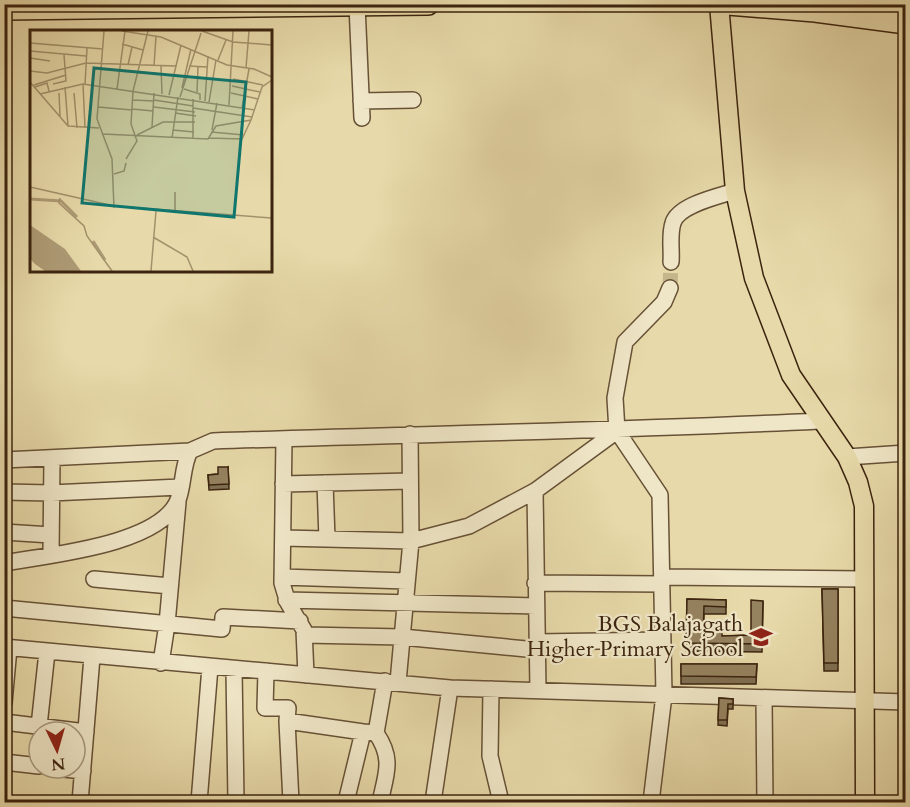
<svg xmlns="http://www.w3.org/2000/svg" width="910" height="807" viewBox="0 0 910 807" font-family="Cardo,serif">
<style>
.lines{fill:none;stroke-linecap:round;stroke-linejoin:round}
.minor-tunnel{stroke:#c5b58a;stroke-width:15;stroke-dasharray:15 8;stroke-linecap:butt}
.minor-casing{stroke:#675136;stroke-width:18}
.major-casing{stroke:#3c240f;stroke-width:21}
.highway-casing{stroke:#3c240f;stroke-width:24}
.minor{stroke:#efe6c7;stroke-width:15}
.major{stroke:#e7d9a9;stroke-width:18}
.highway{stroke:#e7d9a9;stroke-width:21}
.wall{fill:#807052;stroke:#3c240f;stroke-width:1.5}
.building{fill:#95825f;stroke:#3c240f;stroke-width:1.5}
.labels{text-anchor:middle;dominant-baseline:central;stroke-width:4.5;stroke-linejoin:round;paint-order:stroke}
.poi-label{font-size:22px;fill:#3c240f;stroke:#efe6c7;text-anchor:end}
.inset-river{fill:none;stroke:#ad9b75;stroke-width:3}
.inset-road{fill:none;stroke:#a3916b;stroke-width:1.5}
.view{fill:#0f766e;fill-opacity:0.15;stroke:#0f766e;stroke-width:3}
.inset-edge{fill:none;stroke:#3c240f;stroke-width:3}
</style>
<rect width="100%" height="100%" fill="#e7d9a9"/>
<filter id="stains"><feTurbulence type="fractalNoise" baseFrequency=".00333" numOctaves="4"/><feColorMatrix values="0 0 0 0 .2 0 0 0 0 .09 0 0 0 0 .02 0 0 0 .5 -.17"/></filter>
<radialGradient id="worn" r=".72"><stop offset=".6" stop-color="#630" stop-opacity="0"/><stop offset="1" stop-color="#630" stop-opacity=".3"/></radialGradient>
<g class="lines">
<path class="minor-tunnel" d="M670,288L671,262"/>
<g class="minor-casing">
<path id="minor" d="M357,5L362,118
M361,101L413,100
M671,262C672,250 669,235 673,223C678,205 719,196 735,191
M284,439L282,583L288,603L304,630L306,675
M847,457L906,453
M4,460L190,451
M325,483L327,539
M283,484L410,481
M535,491L538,690
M4,492L51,493L180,487
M4,532L51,535
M283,538L411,541L469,526L535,491L617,431
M51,554L52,458
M4,563C48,555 160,545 178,500C184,484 182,466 190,451L213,441C415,434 617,431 819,421
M282,577L407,581
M662,577L864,579
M94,579L170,586
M535,583L662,584
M286,600L536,606
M4,608L222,629L223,617L300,621
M305,635L402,637L537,650
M537,642L663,640
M4,647L450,688L906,702
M161,663L167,624L178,502
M234,669L236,802
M266,671L265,708H288L287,721L363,732
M398,682L411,541L410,434
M491,689L490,756L501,802
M764,698L765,802
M4,703L9,648
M287,721L291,802
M4,722L86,732
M39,726L47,652
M376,733C394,759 386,774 380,802
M4,762L39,766
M54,768L83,771
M80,802L92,657
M199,802L210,667
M346,802L363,732L376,733L385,681
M433,802L450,688
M651,802L664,695L660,495L617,431L615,398L625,342L664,302L670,288"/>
</g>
<g class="major-casing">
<path id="major" d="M719,4L735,191L754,278L791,375L847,457L858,482L864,506L865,802"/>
</g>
<g class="highway-casing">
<path id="highway" d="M728,4L815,11L906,23
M4,9L428,4"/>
</g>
<use href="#minor" class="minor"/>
<use href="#major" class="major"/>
<use href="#highway" class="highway"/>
</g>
<path class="wall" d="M228,467L229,489L209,490L208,475L218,474Z
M822,589H838V671H824Z
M687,599L726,600V614H704L703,637L751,635L763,601L762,652L686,651Z
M681,664H757L756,684H681Z
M719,698L733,699V709H728L727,726L718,725Z"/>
<path class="building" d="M218,467H228L229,484L209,485L208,475L218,474Z
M822,589H838V663H824Z
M687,599L726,600V607L704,606L703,637H707V628H722V636L751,635V600L763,601L762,644L686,643Z
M681,664H757L756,677L681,676Z
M719,698L733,699V704H728L727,720H718Z"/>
<defs>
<g id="school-bare" transform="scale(1.8)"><path d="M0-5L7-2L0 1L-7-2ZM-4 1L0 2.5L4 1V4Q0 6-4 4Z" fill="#8f2418" stroke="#efe6c7" stroke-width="2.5" paint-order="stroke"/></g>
</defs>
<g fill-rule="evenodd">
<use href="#school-bare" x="761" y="637"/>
</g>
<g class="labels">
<g class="poi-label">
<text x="743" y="624">BGS Balajagath<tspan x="743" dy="25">Higher Primary School</tspan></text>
</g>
</g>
<g transform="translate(30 30)">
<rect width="242" height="242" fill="#e7d9a9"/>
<path d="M0,195L35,219L51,241H15L5,234L0,229Z" fill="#ad9b75"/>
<path class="inset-river" d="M0,169L31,171L47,187M63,211L75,230"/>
<path class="inset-road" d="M74,1L67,89L82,129L84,178M92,1L131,7L197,35L224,39L242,47M172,1L203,12L242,15M0,13L73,19M92,14L113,20M0,21L56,26M0,28L20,31M188,30L196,10M98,35L102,17M124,36L126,6M131,36L132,64M146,36L151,15M159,36L177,37M216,38L219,1M0,41L17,43L56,33L146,36L139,65M203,49L233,55M0,52L38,96L69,98M23,54L36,51L34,25M53,54L55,98M4,55L36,45M55,55L57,18M202,56L230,62M5,57L17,53L19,61M35,57L38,96M152,58L161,19M87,59L95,1M154,59L170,64V70M167,62L168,37M29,63L30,86M44,63L47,98M201,63L228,69M10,64L53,54L225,80M150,67L171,3M163,69V109M103,70L124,71M124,70L163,76M175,71L178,26M179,72L186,30M199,75L203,1M68,77L102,80M124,77L165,82M163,78L222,87M212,78L219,39M102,79L123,81M145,83L166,86M122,97L124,63M143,100L164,102M182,100L187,73M181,102L214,105M73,104L178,109L186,96L221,90L232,57L242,50M107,105L133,92H165M142,108L148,67M179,108L212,109L221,90M96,129L107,111L101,94L103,61L118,1M84,144L94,141L96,133M0,157L84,176L242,188M30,168L29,173L54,196L57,206L82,241M145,181V162M123,207L157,227L163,241M121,241L126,181"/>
<path class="view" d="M64,38L216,52L204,187L52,173Z"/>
<rect width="242" height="242" class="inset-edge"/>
</g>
<rect width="910" height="807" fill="none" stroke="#e7d9a9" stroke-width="24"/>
<rect x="6" y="6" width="898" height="795" fill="none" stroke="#3c240f" stroke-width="3"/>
<rect x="12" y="12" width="886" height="783" fill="none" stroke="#3c240f" stroke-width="1.5"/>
<g transform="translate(57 750) rotate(175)"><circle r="28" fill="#efe6c7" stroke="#a7987d" stroke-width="1.5"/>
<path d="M0-4.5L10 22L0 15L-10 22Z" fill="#8f2418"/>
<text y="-9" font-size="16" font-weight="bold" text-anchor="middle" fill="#3c240f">N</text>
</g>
<rect width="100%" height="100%" filter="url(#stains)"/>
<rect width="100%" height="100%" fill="url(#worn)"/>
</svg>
